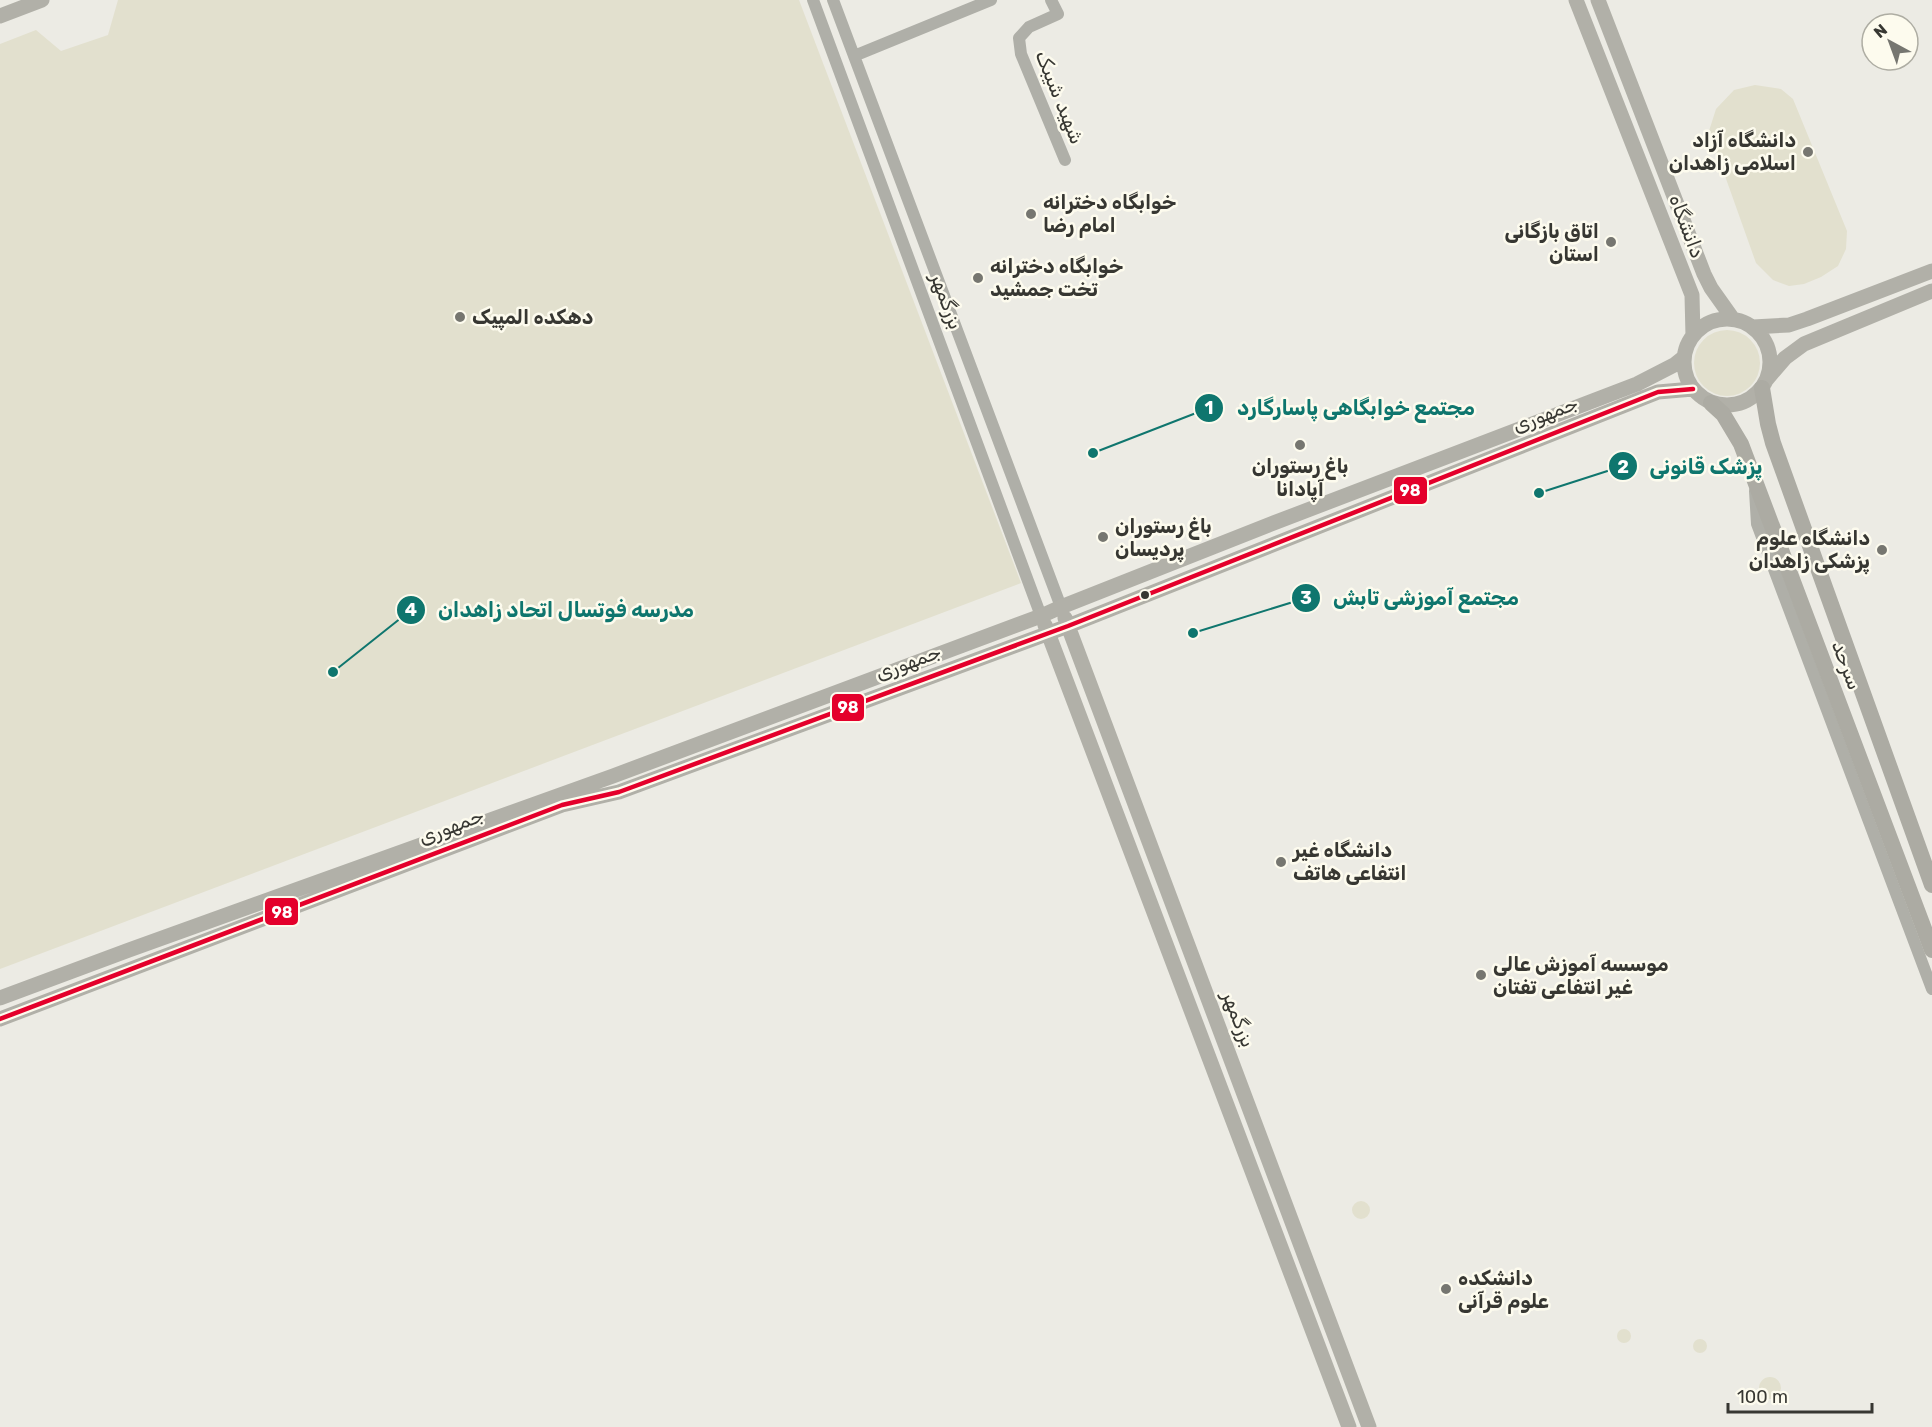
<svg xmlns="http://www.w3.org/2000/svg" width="1932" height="1427" viewBox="0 0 1932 1427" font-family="Rubik,'Noto Naskh Arabic',sans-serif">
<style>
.green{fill:#e2e0ce}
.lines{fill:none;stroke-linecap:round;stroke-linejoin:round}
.minor{stroke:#afafa8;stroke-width:12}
.major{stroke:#b1b0a8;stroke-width:15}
.highway{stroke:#acaba3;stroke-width:16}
.bus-1-casing{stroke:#fdfbee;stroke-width:9}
.bus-1{stroke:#e4002b;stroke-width:4.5}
.poi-dot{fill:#767670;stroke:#fdfbee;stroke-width:2}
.bus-dot{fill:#373732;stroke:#fdfbee;stroke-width:2}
.labels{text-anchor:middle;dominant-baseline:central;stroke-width:5;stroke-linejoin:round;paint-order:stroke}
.street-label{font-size:20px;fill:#373732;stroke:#fdfbee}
.poi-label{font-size:20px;font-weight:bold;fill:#373732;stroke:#fdfbee;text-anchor:start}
.leader{fill:none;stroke:#0f766e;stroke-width:2}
.callout-dot{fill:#0f766e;stroke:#fdfbee;stroke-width:2}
.mark-label{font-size:18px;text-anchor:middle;font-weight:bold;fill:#fff}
.callout-label{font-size:21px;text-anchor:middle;font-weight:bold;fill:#0f766e;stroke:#fdfbee;stroke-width:5;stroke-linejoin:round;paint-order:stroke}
.line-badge{stroke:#fdfbee;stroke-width:2}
.badge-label{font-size:16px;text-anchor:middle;font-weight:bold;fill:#fff}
</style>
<rect width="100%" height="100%" fill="#ecebe4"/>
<path class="green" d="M118,0H799L1021,583L0,969V44L36,30L61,51L108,35Z
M1755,85L1781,89L1793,99L1847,231L1846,249L1838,266L1821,277L1804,284L1789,286L1773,280L1756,263L1709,131L1716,109L1734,90Z
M1694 363a33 33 0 1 1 66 0a33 33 0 1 1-66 0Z
M1352 1210a9 9 0 1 1 18 0a9 9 0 1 1-18 0Z
M1617 1336a7 7 0 1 1 14 0a7 7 0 1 1-14 0Z
M1693 1346a7 7 0 1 1 14 0a7 7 0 1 1-14 0Z
M1759 1388a11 11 0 1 1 22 0a11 11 0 1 1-22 0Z"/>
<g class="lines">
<path class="minor" d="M813,0L1041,616
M833,0L1061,607
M1051,0L1058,14L1029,27L1019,38L1021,54L1065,160
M854,56L991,0
M1755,491L1757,524L1932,989"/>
<path class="major" d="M1576,0L1692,295L1693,336
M1598,0L1704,274L1711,288L1733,319
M0,16L42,0
M1684 362a43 43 0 1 1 86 0a43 43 0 1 1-86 0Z
M1753,327L1789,325L1807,319L1932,271
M1767,379L1785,358L1804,344L1932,291
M1065,618L1369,1427
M1045,625L1349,1427
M0,998L129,950L613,776L1041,616L1061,607L1271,524L1637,384L1674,365L1684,357
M0,1019L562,805L619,792L1068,626L1658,392L1693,389"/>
<path class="highway" d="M1762,388L1768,424L1773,443L1932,885
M1711,403L1723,414L1741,444L1932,950"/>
<g class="bus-1-casing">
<path id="bus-1" d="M0,1019L562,805L619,792L1068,626L1658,392L1693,389"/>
</g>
<use href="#bus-1" class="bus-1"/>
</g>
<g class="poi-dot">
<circle cx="1808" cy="152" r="6"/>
<circle cx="1031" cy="214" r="6"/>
<circle cx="1611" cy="242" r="6"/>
<circle cx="978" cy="278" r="6"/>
<circle cx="460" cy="317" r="6"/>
<circle cx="1300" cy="445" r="6"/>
<circle cx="1103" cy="537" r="6"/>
<circle cx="1882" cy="550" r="6"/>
<circle cx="1281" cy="862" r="6"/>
<circle cx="1481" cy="975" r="6"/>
<circle cx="1446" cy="1289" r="6"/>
</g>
<circle class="bus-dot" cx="1145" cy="595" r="5"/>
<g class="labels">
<g class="street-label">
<text transform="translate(1060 97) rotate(68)">شهید شیبک</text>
<text transform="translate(1687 226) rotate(69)">دانشگاه</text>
<text transform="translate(947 301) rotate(70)">بزرگمهر</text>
<text transform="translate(1545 414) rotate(-21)">جمهوری</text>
<text transform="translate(908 662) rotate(-20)">جمهوری</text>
<text transform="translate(1847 665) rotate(69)">سرحد</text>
<text transform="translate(451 826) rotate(-21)">جمهوری</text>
<text transform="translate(1239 1019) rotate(69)">بزرگمهر</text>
</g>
<g class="poi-label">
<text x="1796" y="140" text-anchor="end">دانشگاه آزاد<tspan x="1796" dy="23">اسلامی زاهدان</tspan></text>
<text x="1043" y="202">خوابگاه دخترانه<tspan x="1043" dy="23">امام رضا</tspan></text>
<text x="1599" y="231" text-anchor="end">اتاق بازگانی<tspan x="1599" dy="23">استان</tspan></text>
<text x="990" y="266">خوابگاه دخترانه<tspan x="990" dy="23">تخت جمشید</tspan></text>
<text x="472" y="317">دهکده المپیک</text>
<text x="1300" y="466" text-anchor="middle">باغ رستوران<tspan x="1300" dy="23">آپادانا</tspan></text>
<text x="1115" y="526">باغ رستوران<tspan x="1115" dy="23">پردیسان</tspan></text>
<text x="1870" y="538" text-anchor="end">دانشگاه علوم<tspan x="1870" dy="23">پزشکی زاهدان</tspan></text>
<text x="1293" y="850">دانشگاه غیر<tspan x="1293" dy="23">انتفاعی هاتف</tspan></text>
<text x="1493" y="964">موسسه آموزش عالی<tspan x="1493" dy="23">غیر انتفاعی تفتان</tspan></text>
<text x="1458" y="1278">دانشکده<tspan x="1458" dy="23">علوم قرآنی</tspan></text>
</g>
</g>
<path class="leader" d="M1093 453L1209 408M1539 493L1623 466M1193 633L1306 598M333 672L411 610"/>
<g class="callout-dot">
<circle cx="1093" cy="453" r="6"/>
<circle cx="1539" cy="493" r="6"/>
<circle cx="1193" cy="633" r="6"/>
<circle cx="333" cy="672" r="6"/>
<circle cx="1209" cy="408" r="15"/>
<circle cx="1623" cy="466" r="15"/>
<circle cx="1306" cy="598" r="15"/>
<circle cx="411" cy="610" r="15"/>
</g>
<g class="mark-label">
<text x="1209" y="414">1</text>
<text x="1623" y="473">2</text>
<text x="1306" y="604">3</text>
<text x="411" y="616">4</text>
</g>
<g class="callout-label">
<text x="1356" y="415">مجتمع خوابگاهی پاسارگارد</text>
<text x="1706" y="474">پزشک قانونی</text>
<text x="1426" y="605">مجتمع آموزشی تابش</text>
<text x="566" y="617">مدرسه فوتسال اتحاد زاهدان</text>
</g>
<g class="line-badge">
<rect x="1393" y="476" width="35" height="29" rx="6" fill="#e4002b"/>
<rect x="831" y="693" width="34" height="29" rx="6" fill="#e4002b"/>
<rect x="264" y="897" width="35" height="29" rx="6" fill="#e4002b"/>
</g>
<g class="badge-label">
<text x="1410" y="496">98</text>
<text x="848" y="713">98</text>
<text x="282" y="918">98</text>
</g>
<g transform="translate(1890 42) rotate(319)"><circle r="28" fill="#fdfbee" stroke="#aeada3" stroke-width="1.5"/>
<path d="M0-4.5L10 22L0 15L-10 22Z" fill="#767670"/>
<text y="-9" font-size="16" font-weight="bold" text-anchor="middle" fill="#373732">N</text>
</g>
<path d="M1728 1403v9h144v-9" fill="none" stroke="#373732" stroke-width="3"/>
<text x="1737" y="1403" font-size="18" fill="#373732" stroke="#fdfbee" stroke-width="4.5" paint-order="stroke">100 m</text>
</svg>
